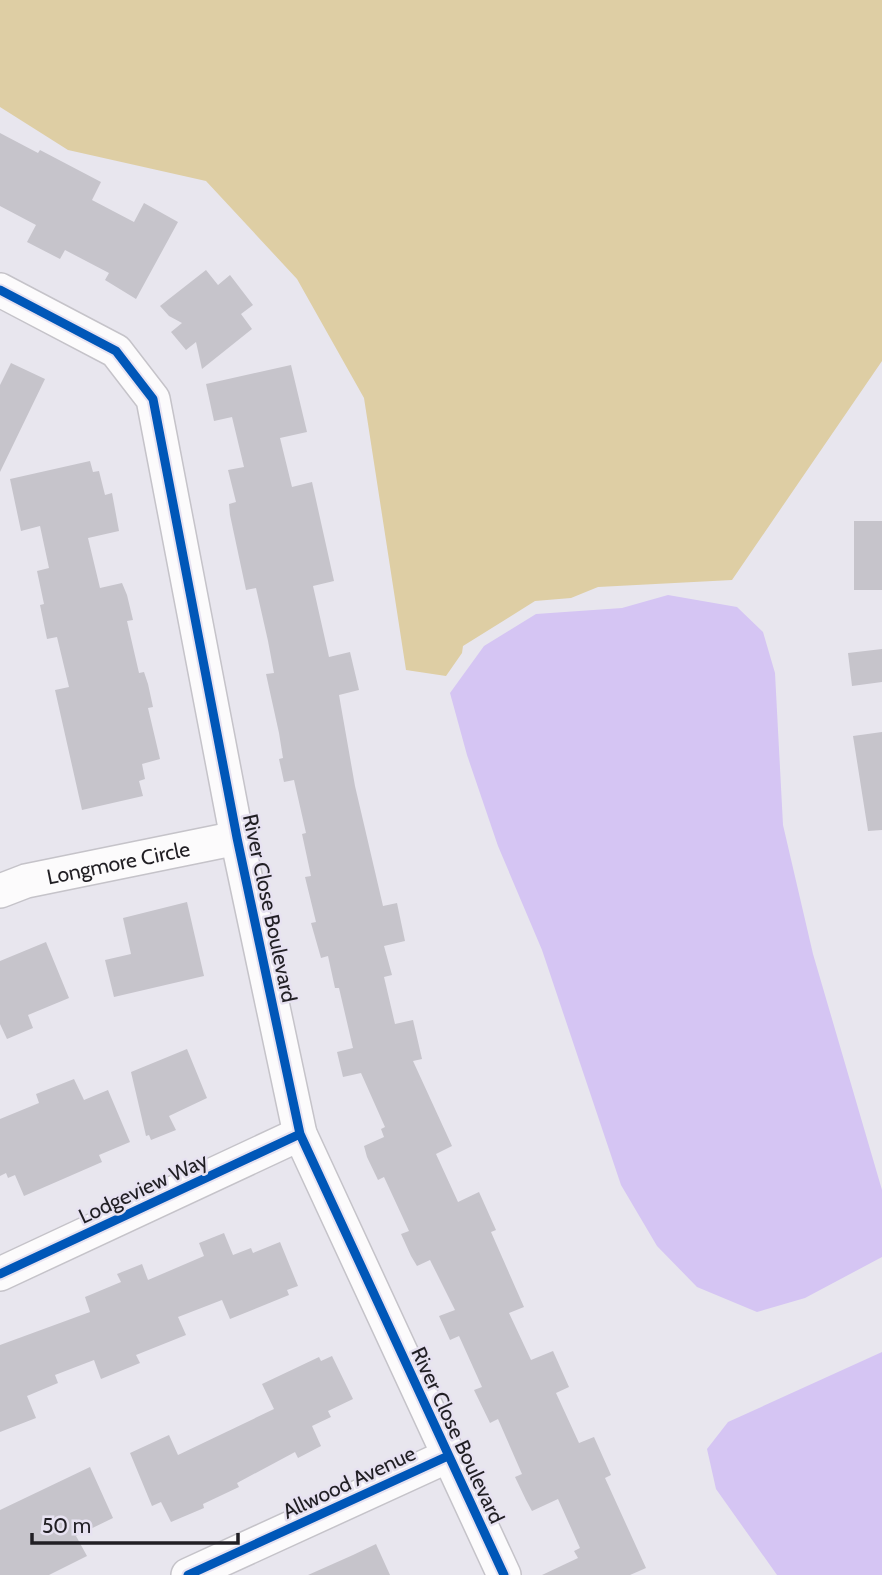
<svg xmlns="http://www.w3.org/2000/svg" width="882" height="1575" viewBox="0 0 882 1575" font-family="Cabin,sans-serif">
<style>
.green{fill:#decea4}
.water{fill:#d5c5f3}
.building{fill:#c6c4cb}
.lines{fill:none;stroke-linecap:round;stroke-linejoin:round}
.minor-casing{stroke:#c5c3c9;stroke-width:36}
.minor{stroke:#fcfbfc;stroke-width:33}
.cycleway-casing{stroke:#e7e2f1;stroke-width:13}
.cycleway{stroke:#0057b8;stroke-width:9}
.labels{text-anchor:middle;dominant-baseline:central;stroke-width:5;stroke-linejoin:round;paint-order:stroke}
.street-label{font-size:21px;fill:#211f24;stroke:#e7e2f1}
</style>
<rect width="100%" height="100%" fill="#e8e6ee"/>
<path class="green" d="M0,0H882V361L732,580L598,587L571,598L535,601L463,646L462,653L446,676L406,670L364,398L297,279L206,181L68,150L0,107Z"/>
<path class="water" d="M668,595L737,607L763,632L775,673L783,825L813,954L882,1190V1257L805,1298L757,1312L697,1287L657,1246L621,1185L542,950L498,846L467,755L450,693L484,646L536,614L622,608Z
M882,1352V1575H777L716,1489L707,1449L728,1422Z"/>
<path class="building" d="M0,133L38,153L40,150L101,182L92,200L134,222L144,203L178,222L136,299L105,280L109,273L65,250L60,259L27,242L36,225L0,206Z
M206,270L218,285L230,275L253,305L241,314L252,329L202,369L196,342L186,350L171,332L182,323L169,316L160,306Z
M11,363L45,379L0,472V385Z
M291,365L307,432L280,438L292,487L312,482L334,581L313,586L329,657L350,652L359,690L339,695L355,786L383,906L397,903L405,941L384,946L392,975L384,977L395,1024L413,1020L422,1059L413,1061L452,1146L436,1154L458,1202L479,1192L496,1230L491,1232L524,1307L509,1313L531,1360L553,1351L569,1387L556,1393L579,1443L594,1437L611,1475L605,1478L646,1568L630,1575H542L578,1558L574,1551L580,1548L558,1499L532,1511L526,1500L515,1477L522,1474L498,1419L490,1423L474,1390L482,1387L459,1336L450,1340L439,1316L455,1310L430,1260L417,1266L411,1256L401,1234L409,1231L384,1177L378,1180L367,1157L364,1146L384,1137L381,1129L385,1127L361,1073L343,1077L337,1052L353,1048L339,988H335L328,956L321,958L311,923L316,922L305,877L311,876L302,834L306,833L294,780L284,782L279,759L283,758L279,733L266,674L274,673L268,641L256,588L246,590L230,515L229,504L236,502L228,470L244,467L232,417L214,421L206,384Z
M90,461L93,472L99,471L105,495L112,493L119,531L88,538L100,588L122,583L127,595L133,620L127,621L139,673L144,672L148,684L153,707L148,708L160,759L142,764L145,779L139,781L143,796L82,810L55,690L69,687L57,637L47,639L40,605L44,604L37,571L49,568L40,526L21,531L10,479Z
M854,521H882V590H854Z
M882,649V682L852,686L848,653Z
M882,732V830L868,831L853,736Z
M187,902L204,976L114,997L105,960L131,954L123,918Z
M46,942L69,998L28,1015L33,1028L7,1039L0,1024V961Z
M187,1049L207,1098L169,1116L176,1130L151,1140L149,1135L146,1136L131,1072Z
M74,1079L84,1100L108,1090L130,1142L99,1155L102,1162L24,1196L15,1175L8,1178L6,1173L0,1176V1119L39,1103L36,1094Z
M224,1233L233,1255L251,1248L253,1253L280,1242L298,1286L287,1290L289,1295L230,1319L222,1300L178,1317L186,1335L136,1355L140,1363L101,1379L94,1360L55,1375L58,1383L27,1396L36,1418L0,1432V1345L90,1312L85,1297L121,1282L117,1274L142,1264L148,1280L204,1256L199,1243Z
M332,1356L353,1399L328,1411L331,1417L312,1426L321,1446L298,1458L295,1452L237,1483L239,1487L203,1504L204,1508L171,1522L161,1502L152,1506L130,1453L169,1435L178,1455L274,1409L262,1384L319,1357L321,1361Z
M90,1467L113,1518L76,1536L87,1556L49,1575H0V1510Z
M376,1544L390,1575H308L353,1555Z"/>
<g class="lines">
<g class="minor-casing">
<g id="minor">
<path d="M0,290L116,351L153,399L237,838L300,1134L504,1575"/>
<path id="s1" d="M0,891L26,881L237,838"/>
<path d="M0,1274L300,1134"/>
<path d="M188,1575L448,1456"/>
</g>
</g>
<use href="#minor" class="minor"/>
<g class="cycleway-casing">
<path id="cycleway" d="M0,290L116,351L153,399L237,838L300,1134L504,1575
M0,1274L300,1134
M188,1575L448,1456"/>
</g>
<use href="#cycleway" class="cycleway"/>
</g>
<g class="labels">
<g class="street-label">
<text stroke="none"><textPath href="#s1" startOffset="122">Longmore Circle</textPath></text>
<text transform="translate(270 908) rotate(78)">River Close Boulevard</text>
<text transform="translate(143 1188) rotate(-25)">Lodgeview Way</text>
<text transform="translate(458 1435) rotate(65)">River Close Boulevard</text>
<text transform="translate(349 1482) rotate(-25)">Allwood Avenue</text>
</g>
</g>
<path d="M32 1533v10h206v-10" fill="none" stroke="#211f24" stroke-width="3.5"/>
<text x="42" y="1533" font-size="21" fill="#211f24" stroke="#e7e2f1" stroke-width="5" paint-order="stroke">50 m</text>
</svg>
